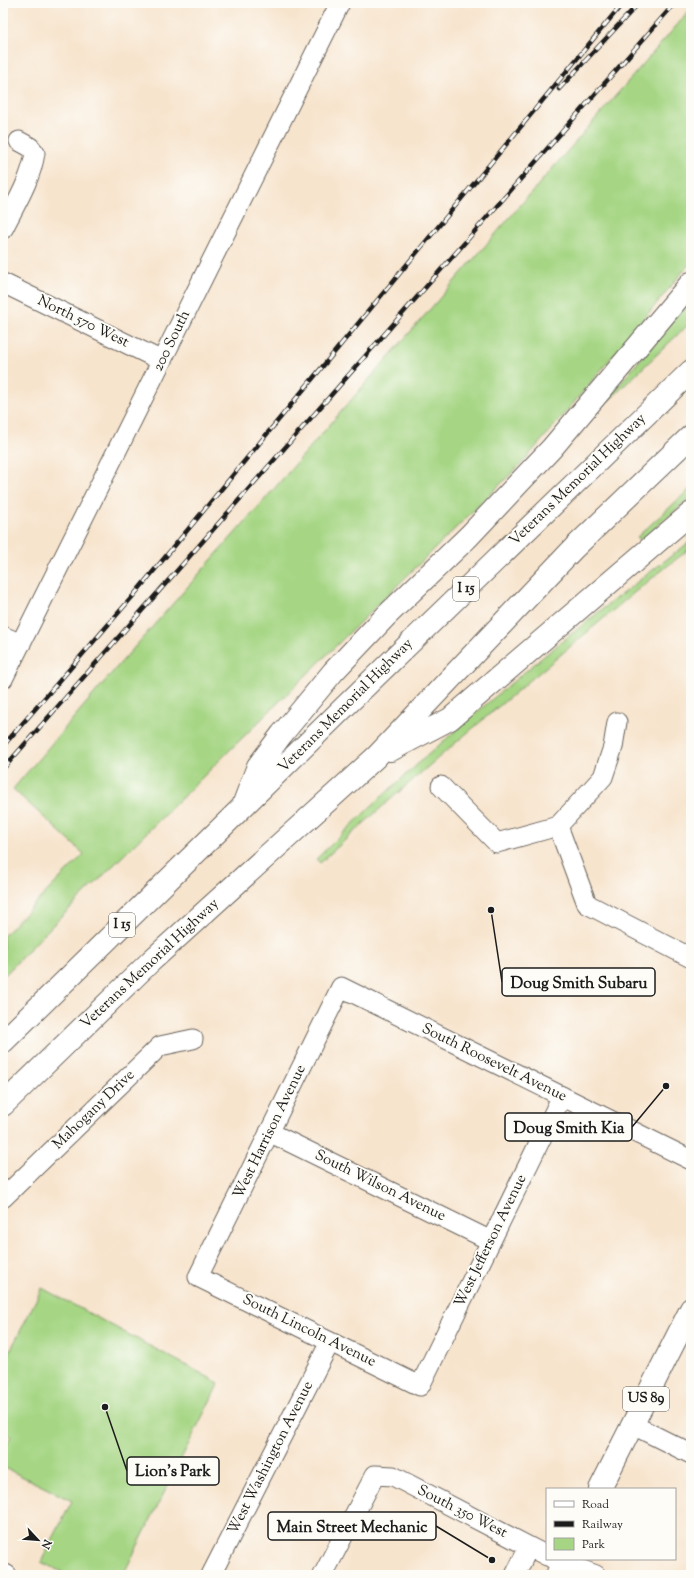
<svg xmlns="http://www.w3.org/2000/svg" width="694" height="1578" viewBox="0 0 694 1578" font-family="'Sorts Mill Goudy',serif">
<style>
.green{fill:#a6d684;stroke:#617950}
.lines{fill:none;stroke-linecap:round;stroke-linejoin:round}
.minor-casing{stroke:#69625a;stroke-width:21}
.major-casing{stroke:#69625a;stroke-width:24}
.highway-casing{stroke:#69625a;stroke-width:24}
.minor{stroke:#fff;stroke-width:19}
.major{stroke:#fff;stroke-width:22}
.highway{stroke:#fff;stroke-width:22}
.rail-casing{stroke:#1c1c1c;stroke-width:4.5}
.rail{stroke:#fdfcf7;stroke-width:3;stroke-dasharray:9;stroke-linecap:butt}
.labels{text-anchor:middle;dominant-baseline:central;stroke-width:4;stroke-linejoin:round;paint-order:stroke}
.shield{fill:#fdfcf7;stroke:#605f5e;stroke-width:1}
.shield-label{font-size:14px;font-weight:bold;fill:#1c1c1c}
.street-label{font-size:15px;fill:#1c1c1c;stroke:#fdfcf7}
.leader{fill:none;stroke:#1c1c1c;stroke-width:1.5}
.callout-dot{fill:#1c1c1c;stroke:#fdfcf7;stroke-width:1.5}
.callout{fill:#fdfcf7;stroke:#1c1c1c;stroke-width:1.5}
.callout-label{font-size:16px;text-anchor:middle;font-weight:bold;fill:#1c1c1c}
</style>
<rect width="100%" height="100%" fill="#fdfcf7"/>
<filter id="ink" filterUnits="userSpaceOnUse"><feTurbulence type="fractalNoise" baseFrequency=".025" numOctaves="2"/><feDisplacementMap in="SourceGraphic" scale="8" xChannelSelector="R" yChannelSelector="G"/><feConvolveMatrix kernelMatrix="1 2 1 2 8 2 1 2 1" color-interpolation-filters="sRGB"/></filter>
<filter id="wash" filterUnits="userSpaceOnUse"><feTurbulence type="fractalNoise" baseFrequency=".012" numOctaves="4" result="noise"/><feDisplacementMap in="SourceGraphic" scale="16" xChannelSelector="R" yChannelSelector="G"/><feGaussianBlur stdDeviation="0.9" result="paint"/><feColorMatrix in="noise" values="0 0 0 0 0 0 0 0 0 0 0 0 0 0 0 0 0 1.4 0 .05"/><feComposite in="paint" operator="in"/></filter>
<g filter="url(#wash)">
<rect width="100%" height="100%" fill="#f7e4cd"/>
<path class="green" d="M691,9V262L572,405L524,461L225,755L44,934L3,977V936L84,854L13,789L117,667L266,498Z
M691,298V322L605,404V402Z
M691,488V497L641,540L637,537Z
M691,541V548C645,582 602,620 558,657C477,724 397,792 320,863L316,859C341,836 364,812 389,790C485,702 587,619 691,541Z
M42,1288L219,1383L123,1575H68L41,1562L72,1501L3,1467V1452L11,1436L3,1432V1365Z"/>
</g>
<g filter="url(#ink)">
<g class="lines">
<g class="minor-casing">
<path id="minor" d="M3,229C15,205 31,180 35,153L30,147L19,141
M3,283L162,361
M3,636L21,644
M3,679L340,3
M441,786L497,843L558,826L587,904L691,958
M558,826L603,777L613,747L617,722
M562,1096L420,1386L198,1277L341,987L691,1160
M269,1132L491,1241
M3,1198L160,1046L193,1039
M633,1425L691,1454
M553,1559L596,1575
M3,1573L7,1575
M211,1575L330,1342
M323,1575L375,1475L393,1476L547,1556
M515,1575L529,1547"/>
</g>
<g class="major-casing">
<path id="major" d="M600,1489L691,1309
M557,1575L565,1559"/>
</g>
<g class="highway-casing">
<path id="highway" d="M391,750L450,719L691,513
M244,803L258,766L282,734L333,672L387,615L469,536L517,485L552,448L691,283
M3,1042L377,675L691,371
M3,1105L151,961L376,757L574,548L691,436"/>
</g>
<use href="#minor" class="minor"/>
<use href="#major" class="major"/>
<use href="#highway" class="highway"/>
<g class="rail-casing">
<path id="rail" d="M559,89L639,3
M3,746L133,596L623,3
M3,769L675,3"/>
</g>
<use href="#rail" class="rail"/>
</g>
</g>
<g class="labels">
<g class="shield">
<rect x="453" y="577" width="26" height="24" rx="3"/>
<rect x="109" y="913" width="26" height="24" rx="3"/>
<rect x="623" y="1387" width="46" height="24" rx="3"/>
</g>
<g class="shield-label">
<text x="466" y="589">I 15</text>
<text x="122" y="925">I 15</text>
<text x="646" y="1399">US 89</text>
</g>
<g class="street-label">
<text transform="translate(83 322) rotate(26)">North 570 West</text>
<text transform="translate(172 341) rotate(-64)">200 South</text>
<text transform="translate(578 480) rotate(-44)">Veterans Memorial Highway</text>
<text transform="translate(346 706) rotate(-45)">Veterans Memorial Highway</text>
<text transform="translate(150 964) rotate(-43)">Veterans Memorial Highway</text>
<text transform="translate(494 1063) rotate(26)">South Roosevelt Avenue</text>
<text transform="translate(94 1110) rotate(-44)">Mahogany Drive</text>
<text transform="translate(270 1132) rotate(-64)">West Harrison Avenue</text>
<text transform="translate(380 1186) rotate(26)">South Wilson Avenue</text>
<text transform="translate(491 1241) rotate(-64)">West Jefferson Avenue</text>
<text transform="translate(309 1331) rotate(26)">South Lincoln Avenue</text>
<text transform="translate(271 1458) rotate(-63)">West Washington Avenue</text>
<text transform="translate(462 1512) rotate(27)">South 350 West</text>
</g>
</g>
<path class="leader" d="M491 910L502 982M666 1086L632 1127M105 1407L127 1471M492 1560L436 1526"/>
<g class="callout-dot">
<circle cx="491" cy="910" r="4"/>
<circle cx="666" cy="1086" r="4"/>
<circle cx="105" cy="1407" r="4"/>
<circle cx="492" cy="1560" r="4"/>
</g>
<g class="callout">
<rect x="502" y="968" width="153" height="28" rx="4"/>
<rect x="505" y="1113" width="127" height="28" rx="4"/>
<rect x="127" y="1457" width="92" height="28" rx="4"/>
<rect x="268" y="1512" width="168" height="28" rx="4"/>
</g>
<g class="callout-label">
<text x="579" y="988">Doug Smith Subaru</text>
<text x="569" y="1133">Doug Smith Kia</text>
<text x="173" y="1476">Lion's Park</text>
<text x="352" y="1532">Main Street Mechanic</text>
</g>
<rect width="694" height="1578" fill="none" stroke="#fdfcf7" stroke-width="16"/>
<rect x="546" y="1488" width="130" height="72" fill="#fdfcf7" stroke="#a3a29f"/>
<rect x="554" y="1501" width="20" height="6" fill="#ffffff" stroke="#a3a29f"/>
<text x="582" y="1508" font-size="12" fill="#1c1c1c">Road</text>
<rect x="554" y="1521" width="20" height="6" fill="#1c1c1c" stroke="#a3a29f"/>
<text x="582" y="1528" font-size="12" fill="#1c1c1c">Railway</text>
<rect x="554" y="1538" width="20" height="12" fill="#a6d684" stroke="#a3a29f"/>
<text x="582" y="1548" font-size="12" fill="#1c1c1c">Park</text>
<g transform="translate(38 1540) rotate(116)" stroke="#fdfcf7" stroke-width="3" paint-order="stroke">
<path d="M0-3L7 15L0 10L-7 15Z" fill="#1c1c1c"/>
<text y="-6" font-size="11" font-weight="bold" text-anchor="middle" fill="#1c1c1c">N</text>
</g>
</svg>
